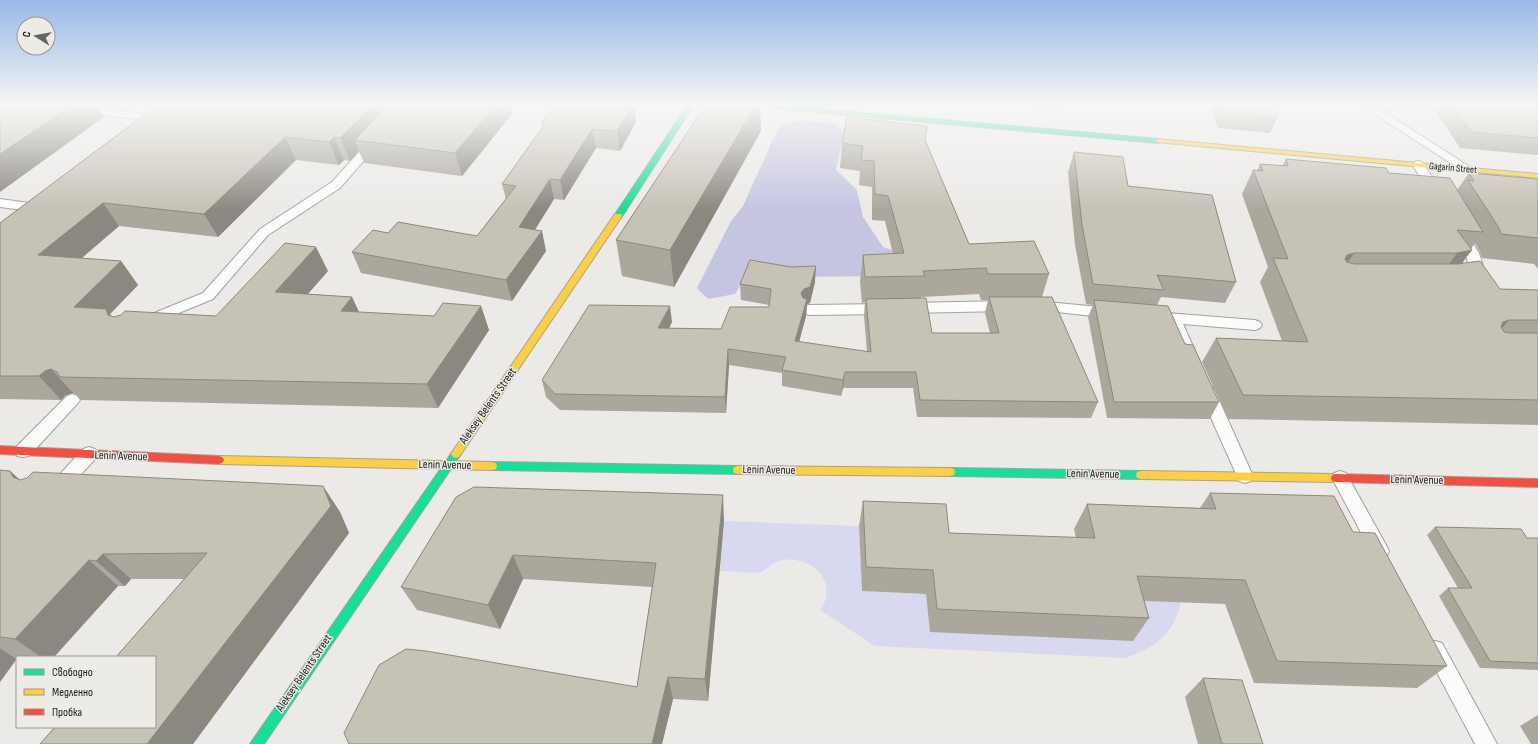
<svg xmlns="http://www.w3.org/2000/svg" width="1538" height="744" viewBox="0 0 1538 744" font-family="'Sofia Sans Condensed',sans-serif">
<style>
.green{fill:#d8d8ef}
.forest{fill:#c5c5e1}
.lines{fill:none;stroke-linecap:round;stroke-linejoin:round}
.lane-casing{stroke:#a2a1a0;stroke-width:2}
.fast-casing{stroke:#a2a1a0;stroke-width:2}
.slow-casing{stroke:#a2a1a0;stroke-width:2}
.jam-casing{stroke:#a2a1a0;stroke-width:2}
.lane{fill:#fcfcfb;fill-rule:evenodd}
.fast{fill:#16e098;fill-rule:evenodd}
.slow{fill:#ffcf43;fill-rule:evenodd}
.jam{fill:#f24e42;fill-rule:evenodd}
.wall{fill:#aba79d;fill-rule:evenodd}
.shaded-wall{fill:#8b887f}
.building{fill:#c7c2b6;stroke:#8b887f}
.labels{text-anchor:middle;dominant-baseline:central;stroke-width:3;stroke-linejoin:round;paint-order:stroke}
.far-street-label{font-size:10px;fill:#1d1c1a;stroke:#edebe5}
.street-label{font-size:12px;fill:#1d1c1a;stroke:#edebe5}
</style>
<rect width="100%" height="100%" fill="#ebeae7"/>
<path class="green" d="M724,521L859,526L862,591L926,594L930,632L1122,600L1181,602C1173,636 1155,647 1125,658L875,646L820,610C827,600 828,593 825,582C820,565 797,557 781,560C773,562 767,570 760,572C753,574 729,571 720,571Z"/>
<path class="forest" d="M800,120L835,124L844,131L836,170L857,190L863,217L883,247L915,258L885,276L797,277L748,273L735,294L708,299L697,288L731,221L743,206L779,126Z"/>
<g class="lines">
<g class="lane-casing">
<path id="lane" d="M38,106H70L147,114L152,117L147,120L43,109Z
M1362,106L1426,107L1427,109L1422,112L1380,109L1473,169L1471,171H1463Z
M374,139L380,142L340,188L268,235L213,299L152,324L147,326L142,324L140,321L142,318L203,293L260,229L332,182L370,140Z
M1418,161L1422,162L1424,164L1442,193L1440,196H1432L1430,193L1412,164L1414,162Z
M0,199L30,203L34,204L36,207L34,210L30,211L0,207Z
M1461,230L1465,231L1467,234L1479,253L1483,266C1477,275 1471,283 1459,280L1457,277L1469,266L1465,253L1455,234L1457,231Z
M1006,301L1011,303L1013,306L1011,309L1006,311L908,313L903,311L901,308L903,305L908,303Z
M1036,301L1110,308L1115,310L1117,313L1115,316L1110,318L1031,309L1029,306L1031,303Z
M884,304L889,306L891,309L889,312L884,314L809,315L804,313L802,310L804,307L809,305Z
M1154,312L1255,320L1260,322L1262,325L1260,328L1255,330L1183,324L1200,362L1198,366L1193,367L1188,366L1186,362L1168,323L1149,320L1147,317L1149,314Z
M1207,385L1212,387L1215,391L1253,476L1251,481L1245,483L1239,481L1237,476L1199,391L1202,387Z
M72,394L77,396L80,400L77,404L29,456L23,457L17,456L15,451L17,446L67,396Z
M89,447L95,449L97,454L95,459L63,494L57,496L51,494L49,489L51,484L83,449Z
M1340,471L1346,473L1386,545L1389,551L1386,557L1380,559L1374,557L1332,478L1334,473Z
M1435,641L1442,643L1497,744H1475L1425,650L1428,643Z"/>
</g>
<g class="fast-casing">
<path id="fast" d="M687,106H693L621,218H615L614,216Z
M767,106H787L1158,139L1161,141L1158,143L770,108Z
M456,450L459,451L461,454L459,457L264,744H250L453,451Z
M492,462L738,466L742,467L743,470L742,473L738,474L492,470L488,469L487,466L488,463Z
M950,468L1141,471L1145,472L1146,475L1145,478L1141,479L950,476L946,475L945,472L946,469Z"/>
</g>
<g class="slow-casing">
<path id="slow" d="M1158,139L1538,174V178L1156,142L1155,141Z
M615,214H621L622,216L459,457L456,458L453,457L451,454L453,451Z
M219,456L492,462L496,463L497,466L496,469L492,470L219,464L216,463L214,460L216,457Z
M738,466L950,468L954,469L955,472L954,475L950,476L738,474L734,473L733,470L734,467Z
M1141,471L1336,474L1340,475L1341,478L1340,481L1336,482L1141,479L1137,478L1136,475L1137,472Z"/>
</g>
<g class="jam-casing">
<path id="jam" d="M0,446L219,456L222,457L224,460L222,463L219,464L0,454Z
M1336,474L1538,479V487L1336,482L1332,481L1331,478L1332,475Z"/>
</g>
<use href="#lane" class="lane"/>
<use href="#fast" class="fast"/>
<use href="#slow" class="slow"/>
<use href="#jam" class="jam"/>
</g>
<path class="wall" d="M0,106H119L115,109L98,107L104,117Z
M156,106H510L512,114L462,176L364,163L359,151L350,161L344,160L339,165L296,160L218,237L119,226L82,258L121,261L138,285L110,314L111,316L114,317L216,316L328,271L308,294L352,297L359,312L434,316L481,306L489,330L438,408L81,400L76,394L73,393L66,395L61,400L0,399V223Z
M554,106H634L636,122L620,151L596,148L564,200L554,199L535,230L546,251L512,301L361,273L352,252L388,233L477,236L506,199L502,184L542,128L541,123Z
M705,106H760L761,131L674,287L622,276L616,240Z
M1004,106H1060L1059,111Z
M1210,106H1273L1278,117L1270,133L1218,128Z
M1432,106H1538V155L1460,148Z
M925,140L969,244L1049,274L1042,297L1098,402L1091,418L917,417L913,388H843L841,396L782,386V373L729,365L726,413L560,410L546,397L542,380L672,322L669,328L721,329L769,307V305L741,300L740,284L815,282L810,303L807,304L806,316L799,342L867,352L864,316L865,302L862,303L860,281L863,255L893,254L885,221L872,220V187L859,185L860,171L840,168L842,143ZM979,294L981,300H988L985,313L990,333H932L921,298V297Z
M1074,152L1128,186L1236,282L1225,303L1161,297L1157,305L1185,344L1219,402L1210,419L1107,418L1088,317L1093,305L1086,304L1075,245L1068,172Z
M1286,159L1389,173L1457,190L1469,173L1538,179V269L1534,264L1482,258L1480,252L1475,243L1471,249L1462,264L1500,289L1538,290V425L1228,419L1202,362L1216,338L1282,341L1260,282L1268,267L1242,194L1253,170L1257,171L1260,164L1282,166Z
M0,470L10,471L20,480L323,486L340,512L349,533L193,744H40L184,579H131L125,586H118L54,657H17V659L0,682Z
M1210,493L1353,532L1447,666L1417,688L1254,683L1225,604L1144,601L1149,618L1133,641L930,632L926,594L862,591L859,526L863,501L949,533L1076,538L1074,529L1087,504L1200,508Z
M456,497L724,521L708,701L673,699L662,744H349L637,687L652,587L523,579L500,629L417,610L401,587Z
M1435,527L1527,538H1538V670L1480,668L1439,596L1448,588H1458L1427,535Z
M1203,678L1263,744H1198L1185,697Z
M1538,715V744H1531L1520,726Z"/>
<path class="shaded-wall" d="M71,106H97L104,117L0,192V154Z
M112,106H119L115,109Z
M372,106H402L355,140L359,151L350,161L340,138Z
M495,106H510L512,114L462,176L455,153Z
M632,106H634L636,122L620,151L617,131Z
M755,106H760L761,131L674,287L670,250Z
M592,129L596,148L564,200L560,180Z
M285,137L296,160L218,237L204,214Z
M334,137L344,160L339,165L329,142Z
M550,179L554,199L524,247L519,227Z
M103,203L119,226L57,279L38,255Z
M542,231L546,251L512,301L506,280Z
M316,247L328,271L289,315L275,292Z
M1472,250L1453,275L1439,278L1457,253Z
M1354,253L1338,278L1347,255Z
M121,261L138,285L110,314L125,333L74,307Z
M816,266L815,282L810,303L807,304L806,316L795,357V341L801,293Z
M352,297L363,321L341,311Z
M481,306L489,330L438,408L427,384Z
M670,306L672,322L661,345L658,328Z
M1509,320L1488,345L1503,322Z
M728,349L729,365L726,413L725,397Z
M51,369L73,393L66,395L61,400L39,376L45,371Z
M845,372L843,388L841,396L843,380Z
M10,471L40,498L13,477Z
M323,486L340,512L349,533L193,744H147Z
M723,495L724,521L708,701L705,679Z
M103,554L131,579L125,586L96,561Z
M513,555L523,579L500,629L488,605Z
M89,560L118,586L54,657H41L15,639Z
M0,648L16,659L0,682Z
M668,677L673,699L662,744H652Z"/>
<path class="building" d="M0,106H71L0,154Z
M156,106H372L340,138L334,137L329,142L285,137L204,214L103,203L38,255L121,261L74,307L106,309L108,315L114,317L121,315L125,311L216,316L285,243L316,247L275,292L352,297L341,311L434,316L443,303L481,306L427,384L60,377L57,372L51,369L45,371L39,376H0V223Z
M387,106H495L455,153L355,140Z
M554,106H632L617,131L592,129L560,180L550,179L519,227L542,231L506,280L352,252L373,230L388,233L398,222L477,236L516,186L502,184L545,124L541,123Z
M705,106H755L670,250L616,240Z
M1222,106H1273L1278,117L1225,112Z
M1453,106H1538V138L1471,132Z
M847,117L927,126L925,140L969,244L1034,241L1049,274H988L986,268L923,271L925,276L865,277L863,255L904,253L888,196L875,194L874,161L861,160L863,146L842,143Z
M1074,152L1123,157L1128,186L1212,195L1236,282L1157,275L1164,290L1093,284L1082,225Z
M1286,159L1386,168L1389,173L1450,178L1483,232L1457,230L1472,250L1457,253H1354L1347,255L1345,259L1347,262L1354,264H1458L1480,261L1500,289L1538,290V320H1509L1503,322L1501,327L1504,332L1510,333H1538V400L1243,395L1216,338L1308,342L1273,258L1288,259L1253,170L1263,171L1260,164L1288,166Z
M1469,173L1538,179V238L1501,234L1499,228L1468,180L1474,181Z
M750,260L791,267L816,266L810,287L804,289L801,293L803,298L807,299L795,341L871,352L866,299L926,298L932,333H999L989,297H1052L1098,402L920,400L916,372H845L843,380L782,370L786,357L728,349L725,397L555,394L542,380L589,305L670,306L658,328L721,329L730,307H769L771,289L740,284Z
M1094,300L1168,306L1185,344L1193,345L1219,402H1114Z
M0,470L10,471L13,477L20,480L27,478L33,472L323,486L331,506L147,744H40L55,727H155V657H116L207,553L103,554L96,561L89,560L15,639L0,637Z
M474,487L723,495L705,679L668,677L652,744H349L344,733L379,665L406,649L426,651L637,687L656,563L513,555L488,605L401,587L456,497Z
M1210,493L1334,496L1353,532L1375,533L1447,666L1277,661L1245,580L1137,576L1149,618L937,609L933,570L866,567L863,501L946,504L949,533L1095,538L1087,504L1216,509Z
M1435,527L1521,529L1527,538H1538V663L1490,661L1448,588H1472Z
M1203,678L1242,680L1263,744H1222Z"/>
<linearGradient id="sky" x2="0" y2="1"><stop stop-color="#98b9e7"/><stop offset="0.5" stop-color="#f6f6f4"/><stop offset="1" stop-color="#f6f6f4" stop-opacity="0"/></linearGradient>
<rect width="1538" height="210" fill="url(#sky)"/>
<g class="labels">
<g class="far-street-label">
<text transform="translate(1453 168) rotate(5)">Gagarin Street</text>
</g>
<g class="street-label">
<text transform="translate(488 406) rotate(-55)">Aleksey Belents Street</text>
<text transform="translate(121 456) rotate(2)">Lenin Avenue</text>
<text transform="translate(445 465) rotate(1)">Lenin Avenue</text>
<text transform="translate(769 470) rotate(1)">Lenin Avenue</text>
<text transform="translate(1093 474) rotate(1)">Lenin Avenue</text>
<text transform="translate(1417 480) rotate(1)">Lenin Avenue</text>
<text transform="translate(304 673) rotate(-56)">Aleksey Belents Street</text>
</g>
</g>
<rect x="16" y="656" width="140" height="72" fill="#edebe5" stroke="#9a9894"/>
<rect x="24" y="669" width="20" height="6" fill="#16e098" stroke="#9a9894"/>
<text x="52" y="676" font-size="12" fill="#1d1c1a">Свободно</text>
<rect x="24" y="689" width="20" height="6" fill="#ffcf43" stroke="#9a9894"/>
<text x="52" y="696" font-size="12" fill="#1d1c1a">Медленно</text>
<rect x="24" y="709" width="20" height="6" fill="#f24e42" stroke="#9a9894"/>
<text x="52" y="716" font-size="12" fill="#1d1c1a">Пробка</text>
<g transform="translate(36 36) rotate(281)"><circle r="19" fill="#edebe5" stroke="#9a9894"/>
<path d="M0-3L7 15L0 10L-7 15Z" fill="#656462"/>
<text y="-6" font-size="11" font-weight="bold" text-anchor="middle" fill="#1d1c1a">С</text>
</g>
</svg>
